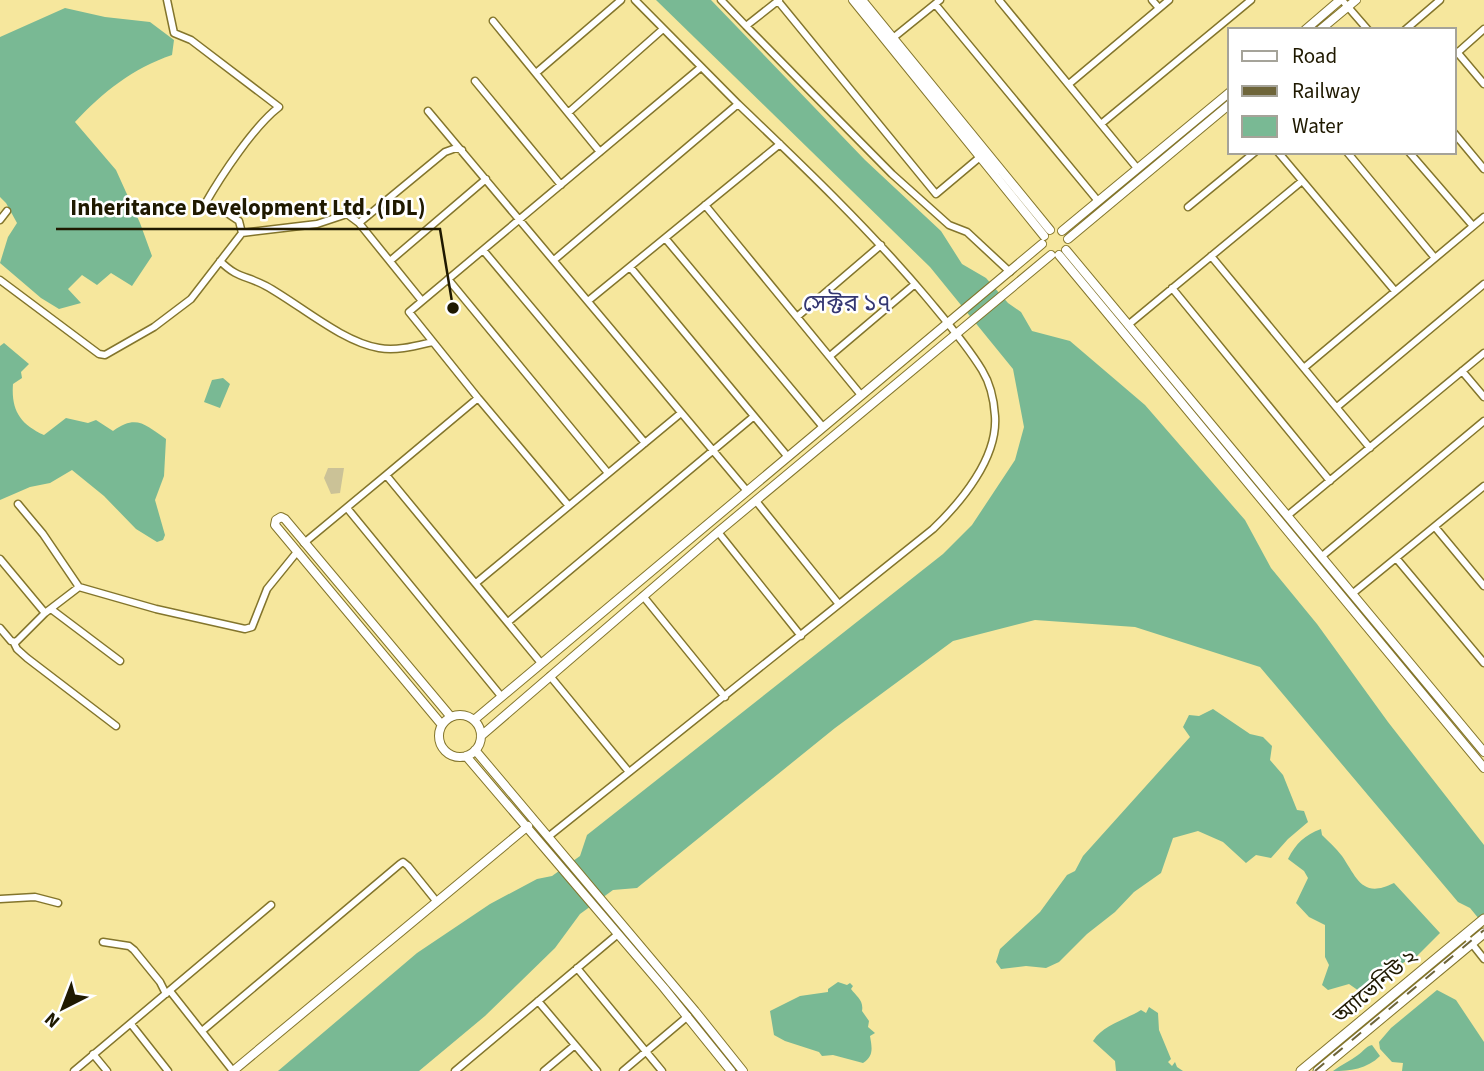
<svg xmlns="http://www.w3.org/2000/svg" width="1484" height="1071" viewBox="0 0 1484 1071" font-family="'Source Sans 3','Noto Sans Bengali',sans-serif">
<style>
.green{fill:#cbc297}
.water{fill:#79b994}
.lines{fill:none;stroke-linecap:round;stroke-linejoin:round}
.minor-casing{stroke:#83752c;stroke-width:9}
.tertiary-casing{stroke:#83752c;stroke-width:10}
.secondary-casing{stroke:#83752c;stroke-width:11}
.minor{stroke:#fff;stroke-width:6}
.tertiary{stroke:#fff;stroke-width:8}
.secondary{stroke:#fff;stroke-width:9}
.rail{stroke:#6e653a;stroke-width:2;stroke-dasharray:12 12;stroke-linecap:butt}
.labels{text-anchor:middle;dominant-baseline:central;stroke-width:5;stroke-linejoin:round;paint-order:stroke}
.street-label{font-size:21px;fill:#1f1900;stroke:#fff}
.quarter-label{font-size:24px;fill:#343772;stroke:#fff}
.leader{fill:none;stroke:#1f1900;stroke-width:2.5}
.callout-dot{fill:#1f1900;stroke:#fff;stroke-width:2.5}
.callout-label{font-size:23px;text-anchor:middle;font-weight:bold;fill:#1f1900;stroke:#fff;stroke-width:5;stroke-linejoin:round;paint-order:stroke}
</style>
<rect width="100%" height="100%" fill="#f6e79d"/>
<path class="green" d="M328,468H344L340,493L331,494L324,478Z"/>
<path class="water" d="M656,0H711L865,160L941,231L962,264L986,278L1008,303L1021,312L1032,331L1070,341L1145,405L1245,520L1271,568L1317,624L1388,722L1484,845V925L1470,908L1458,902L1260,667L1135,627L1035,620L953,641L835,728L637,888L613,890L580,914L555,948L485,1016L419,1071H278L417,953L490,904L537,879L552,876L580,856L587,835L943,554L972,525L1015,460L1024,427L1013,369L930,267Z
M65,8L105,17L150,22L174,40L172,55C133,68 103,92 75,122L116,170L140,223L152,256L132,286L111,273L97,285L82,275L68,289L81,303L59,309L41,298L0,263L8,237L17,223L6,203L0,197V37Z
M4,343L29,364L21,372L22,378L13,384C11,410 20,424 44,435L66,418L88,423L96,420L113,431C137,414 145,425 166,439L164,476L155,500L165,535L163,540L157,542L136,529L104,496L72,470L50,483L30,487L0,500V346Z
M223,378L230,384L220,408L204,402L212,380Z
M1213,709L1250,734L1263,737L1272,746L1270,760L1283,775L1297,810L1304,811L1308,822L1288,839L1271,858L1256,855L1246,863L1223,842L1198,831L1173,838L1161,873L1134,892L1115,912L1087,934L1059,962L1046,968L1026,966L1001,969L996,962L1000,949L1040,912L1067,875L1075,871L1083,856L1190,737L1183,727L1189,715L1199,716Z
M1321,829L1322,835C1328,841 1336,848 1342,856C1357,878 1362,899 1394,883L1440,933L1416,957L1406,961L1374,983L1359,991L1349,984L1328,990L1322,985L1329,965L1325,957V925L1309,917L1296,903L1308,878L1304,871L1288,859C1296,843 1305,835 1321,829Z
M838,982L847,985L850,983L853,986L851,989C856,996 864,1000 862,1011L869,1021L868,1027L875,1033L870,1036C872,1048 874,1056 863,1063L833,1055L822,1056L819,1052L785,1041L774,1035L770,1011L800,996L828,992V989Z
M1437,990L1456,1000L1484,1042V1071H1402L1403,1063L1392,1062L1380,1049L1379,1042L1391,1028Z
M1149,1007L1158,1013L1159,1030L1171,1059L1168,1062L1172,1066L1175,1062L1177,1067L1183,1071H1116L1115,1061L1093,1041C1103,1025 1125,1020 1141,1010L1146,1013Z
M1372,1045L1380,1056C1367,1069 1350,1071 1333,1071C1341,1065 1350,1061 1358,1055C1364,1051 1365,1047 1372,1045Z"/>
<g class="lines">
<g class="minor-casing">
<path id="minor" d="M167,0L174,33L191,40L279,107C254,126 221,176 205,204L224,211L239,221L242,233
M635,0L738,104
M721,0L746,26L779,0
M999,0L1137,168
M1152,0L1159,8
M1342,0L1368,30
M778,1L936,194L980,157
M935,4L1098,201
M493,21L600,152
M746,26L892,174L949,225L967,232L1010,272
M1405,30L1440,0
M893,38L940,0
M1457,52L1484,84
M1456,54L1484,29
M536,73L621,0
M475,81L561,185
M1069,84L1169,0
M428,111L747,491
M569,112L663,29
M1101,124L1251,0
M1454,133L1484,169
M1278,152L1395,291
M1347,152L1435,258
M1409,152L1473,226
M705,205L861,395
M1188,207L1255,152
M0,220L7,211
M359,223L422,301
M665,238L823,427
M483,250L645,443
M1211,256L1370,448
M220,261C238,279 246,275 266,286C299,304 342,342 379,348C397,351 415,346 432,342
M390,261L486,179
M630,267L788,457
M448,279L608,473
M0,280L99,354L105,355L154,327L191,299L242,233L317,224L347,214L359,223L445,152L456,148L462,150
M1172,288L1330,481
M588,301L780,144
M798,316L881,245
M1128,325L1302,181
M830,356L915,284
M1305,367L1484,217
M1462,371L1484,397
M478,398L386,475L541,663
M1337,407L1484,284
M756,501L838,603
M18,504L43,534L79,587
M569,506L478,398L409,312L700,68
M347,508L501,696
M1287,516L1484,353
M1435,527L1484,586
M718,532L801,636
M304,543L386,475
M1321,557L1484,421
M1396,558L1484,663
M0,559L45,613L79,587L156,609L245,629L252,627L267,589L297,552
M476,583L681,413
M1352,594L1484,486
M643,596L725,697
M51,609L120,661
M508,622L753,417
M0,628L11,641L16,642L45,613
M14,643L17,649L27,658L116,726
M550,676L629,772
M548,837L933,529C961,502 998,458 995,416C994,400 990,383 982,370C966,344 946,321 927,298C869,229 803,166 738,104L554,260
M0,899L35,897L58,903
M1465,935L1484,959
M103,942L129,946L134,950L160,982L166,994
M577,968L662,1071
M170,991L233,1071
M538,1001L597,1071
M131,1024L168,1071
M202,1031L400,864L403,862L408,866L437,902
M93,1054L107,1071
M74,1071L271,905
M455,1071L618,934
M544,1071L575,1045
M623,1071L688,1016"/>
</g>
<g class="tertiary-casing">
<path id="tertiary" d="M853,0L1044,236
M862,0L1050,230
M1305,30L1340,0
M1320,30L1356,0
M1062,231L1230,92
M1068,239L1230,104
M1066,250L1484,752
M1059,255L1484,768
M439 736a21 21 0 1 1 42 0a21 21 0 1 1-42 0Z
M474,720L1042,244
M442,725L275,525L276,520L281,517L285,519L451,717
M481,736L718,532L1051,255
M475,750L695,1011L743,1071
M466,756L664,988L731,1071
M233,1071L528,826"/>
</g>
<g class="secondary-casing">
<path id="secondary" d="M1301,1071L1484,919
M1318,1071L1484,933"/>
</g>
<use href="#minor" class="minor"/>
<use href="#tertiary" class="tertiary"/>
<use href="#secondary" class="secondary"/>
<path class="rail" d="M1315,1071L1484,930"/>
</g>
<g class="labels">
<g class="street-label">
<text transform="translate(1375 986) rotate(-40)">অ্যাভেনিউ ২</text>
</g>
<g class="quarter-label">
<text x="847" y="303">সেক্টর ১৭</text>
</g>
</g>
<path class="leader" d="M453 308L440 229H56"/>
<circle class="callout-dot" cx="453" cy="308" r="7"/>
<g class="callout-label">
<text x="248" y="215">Inheritance Development Ltd. (IDL)</text>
</g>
<rect x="1228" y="28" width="228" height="126" fill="#ffffff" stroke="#a5a399" stroke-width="2"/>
<rect x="1242" y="51" width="35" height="10" fill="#ffffff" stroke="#a5a399" stroke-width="2"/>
<text x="1292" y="63" font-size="21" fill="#1f1900">Road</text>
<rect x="1242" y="86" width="35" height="10" fill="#6e653a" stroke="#a5a399" stroke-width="2"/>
<text x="1292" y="98" font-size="21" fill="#1f1900">Railway</text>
<rect x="1242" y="116" width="35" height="21" fill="#79b994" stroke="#a5a399" stroke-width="2"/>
<text x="1292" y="133" font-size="21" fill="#1f1900">Water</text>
<g transform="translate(63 1008) rotate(222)" stroke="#ffffff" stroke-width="5" paint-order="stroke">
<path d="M0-5L12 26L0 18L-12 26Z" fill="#1f1900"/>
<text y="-10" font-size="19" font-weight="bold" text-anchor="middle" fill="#1f1900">N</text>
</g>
</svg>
